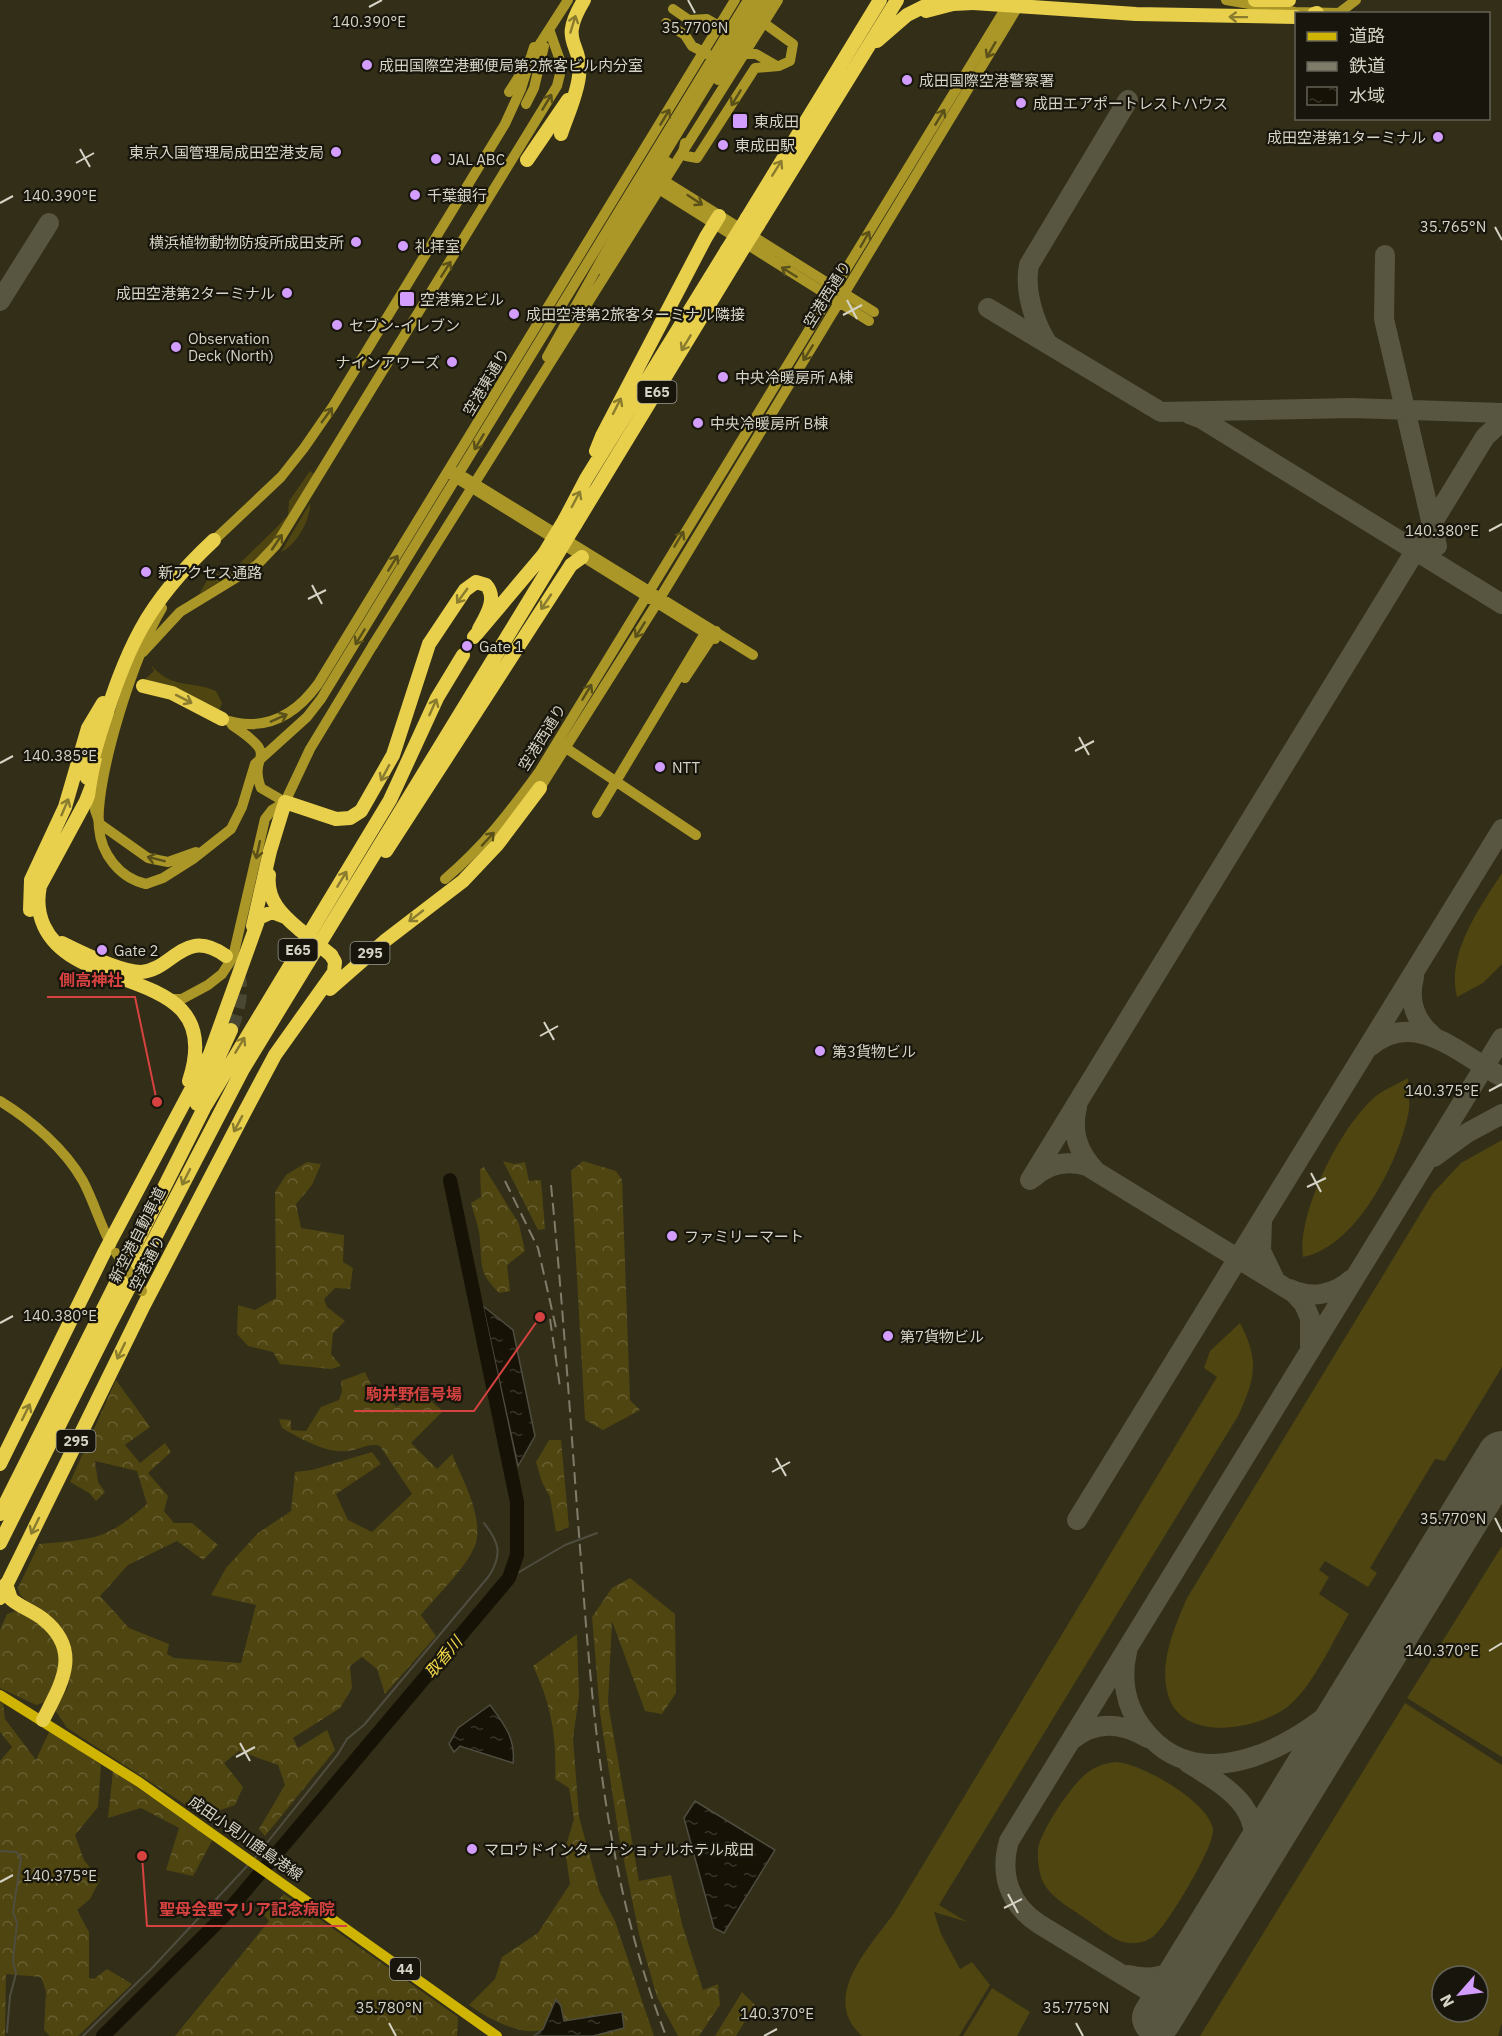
<svg xmlns="http://www.w3.org/2000/svg" width="1502" height="2036" viewBox="0 0 1502 2036" font-family="'IBM Plex Sans','Noto Sans JP',sans-serif">
<style>
.grass{fill:#4f4511;fill-rule:evenodd}
.forest{fill:url(#forest-crowns)}
.water{fill:url(#water-ripples);stroke:#4f4d3f;stroke-width:1.5}
.lines{fill:none;stroke-linecap:round;stroke-linejoin:round}
.stream{stroke:#4f4d3f;stroke-width:2}
.river{stroke:#161306;stroke-width:14}
.taxiway{stroke:#585541;stroke-width:20}
.runway{stroke:#585541;stroke-width:50}
.highway-tunnel{stroke:#4a4732;stroke-width:14;stroke-dasharray:14 7;stroke-linecap:butt}
.secondary{stroke:#ab9728;stroke-width:10}
.primary{stroke:#cfb404;stroke-width:10}
.highway{stroke:#e8cf4c;stroke-width:14}
.rail{stroke:#7f7c6a;stroke-width:2;stroke-dasharray:12 6;stroke-linecap:butt}
.secondary-bridge{stroke:#ab9728;stroke-width:10}
.highway-bridge{stroke:#e8cf4c;stroke-width:14}
.oneway{stroke:#8a7c2f}
.oneway2{stroke:#5a5019}
.ticks{fill:none;stroke:#d5d3c5;stroke-width:2}
.poi-dot{fill:#d29dfd;stroke:#18160c;stroke-width:2}
.labels{text-anchor:middle;dominant-baseline:central;stroke-width:4.5;stroke-linejoin:round;paint-order:stroke}
.shield{fill:#18160c;stroke:#9c9a8e;stroke-width:1.5}
.shield-label{font-size:14px;font-weight:bold;fill:#d5d3c5}
.poi-label{font-size:15px;fill:#d5d3c5;stroke:#18160c;text-anchor:start}
.street-label{font-size:15px;fill:#d5d3c5;stroke:#18160c}
.water-label{font-size:16px;font-style:italic;fill:#f2d74b;stroke:#18160c}
.ticks-label{font-size:15px;text-anchor:middle;fill:#d5d3c5;stroke:#18160c;stroke-width:4.5;stroke-linejoin:round;paint-order:stroke}
.leader{fill:none;stroke:#d64240;stroke-width:2}
.callout-dot{fill:#d64240;stroke:#18160c;stroke-width:2}
.callout-label{font-size:16px;text-anchor:middle;font-weight:bold;fill:#d64240;stroke:#18160c;stroke-width:4.5;stroke-linejoin:round;paint-order:stroke}
</style>
<defs>
<pattern id="forest-crowns" width="20" height="18" patternUnits="userSpaceOnUse" patternTransform="scale(1.5)"><rect width="20" height="18" fill="#4f4511"/><path d="M2 6a3 3 0 1 1 6 0M12 15a3 3 0 1 1 6 0" fill="none" stroke="#675f32"/></pattern>
<pattern id="water-ripples" width="26" height="14" patternUnits="userSpaceOnUse" patternTransform="scale(1.5)"><rect width="26" height="14" fill="#161306"/><path d="M2 4q2-2 4 0t4 0M15 11q2-2 4 0t4 0" fill="none" stroke="#373429"/></pattern>
</defs>
<rect width="100%" height="100%" fill="#322e18"/>
<path class="grass" d="M310,471L314,474L264,556L199,594L209,577L213,574H223L238,565L275,529L288,515L289,501Z
M310,503C311,519 296,546 281,552Z
M151,665C172,690 192,680 216,691L222,703L219,711L144,680L154,671Z
M1502,873V964L1483,983L1457,997C1446,954 1480,907 1502,873Z
M1408,1078C1408,1088 1410,1100 1409,1110C1400,1160 1357,1247 1303,1257C1297,1213 1341,1125 1376,1096C1385,1089 1398,1084 1408,1078Z
M1502,1140V1367L1445,1461L1435,1459L1370,1568L1377,1573L1368,1587L1325,1561L1319,1570L1329,1577L1319,1594L1349,1614C1332,1642 1316,1680 1292,1703C1262,1731 1178,1745 1167,1691C1160,1660 1175,1626 1187,1598L1433,1193L1461,1163Z
M1240,1323C1260,1361 1255,1379 1238,1416L939,1905L967,1922L934,1912L941,1934L960,1969L972,1962L990,1985L959,2036H862C819,1998 870,1947 894,1913L1217,1377L1204,1368L1210,1351Z
M1502,1546V1757L1407,1698Z
M1405,1703L1502,1765V2023L1498,2036H1200ZM1442,1976H1478V2012H1442Z
M1116,1762C1141,1763 1209,1802 1213,1829C1215,1846 1169,1922 1155,1935C1149,1940 1142,1943 1134,1943C1117,1945 1100,1928 1086,1919C1071,1908 1050,1898 1042,1880C1039,1871 1037,1859 1038,1849C1041,1830 1072,1784 1087,1773C1096,1766 1105,1763 1116,1762Z
M992,1988L1030,2012L1017,2036H963Z"/>
<path class="forest" d="M503,1161L514,1164L525,1162L529,1181L541,1180L545,1229L538,1230Z
M583,1161L616,1171L622,1180L630,1400L640,1410L603,1430L585,1420L571,1171Z
M307,1162L321,1164L312,1185L296,1204L301,1228L344,1235L343,1262L353,1268L350,1289L335,1288L324,1299L327,1307L345,1321L333,1333L331,1354L341,1366L331,1369L280,1364L273,1352L248,1346L237,1334L238,1305L255,1310L276,1298L275,1192L286,1175Z
M484,1167L519,1224L525,1251L507,1265L510,1291L499,1293C479,1273 482,1267 480,1241C480,1229 474,1215 471,1203L481,1197L480,1169Z
M365,1372L380,1403L390,1398L396,1407L420,1392L443,1411L411,1443L437,1469L452,1454C462,1479 480,1509 477,1537C476,1559 435,1597 421,1615L436,1636L385,1694L377,1669L362,1657L350,1666L352,1688L340,1708L293,1738L298,1748L327,1730L335,1750L265,1836L259,1829L285,1785L278,1765L239,1751L224,1763L243,1787L235,1805L203,1816L67,1728L55,1710L68,1687L71,1664L57,1626L20,1595L18,1588L39,1544C93,1539 105,1541 147,1504L137,1471L95,1461L98,1482L105,1492L96,1501L89,1493L70,1482L116,1380L150,1427L125,1445L140,1463L165,1443L171,1452L148,1473L168,1496L164,1511L174,1523H192L218,1545L203,1560L177,1541L128,1565L100,1596L129,1628L169,1644L167,1654L174,1658L241,1663L256,1605L211,1595L226,1568L258,1533L291,1511L295,1472L312,1470L372,1452L381,1464L336,1494L348,1520L372,1532L412,1494L380,1446C369,1442 359,1450 348,1451C326,1454 300,1438 282,1428L279,1419L291,1420V1430L306,1431L321,1407L339,1400L342,1392L341,1381Z
M549,1440H561L569,1527L556,1532L550,1497L542,1482L536,1462Z
M630,1578L675,1614L676,1693L662,1714L645,1711L612,1621L608,1703L639,1881L671,1875L682,1924L703,1990L718,1984L720,2005L699,2036H678L657,1997L639,1934L619,1836L600,1713L592,1617L612,1588Z
M16,1611C35,1618 67,1643 60,1667C57,1679 50,1691 46,1702L36,1705L0,1688V1630L7,1614Z
M577,1634L579,1696L573,1738L579,1817L600,1893L615,1921L654,2036H593L623,2028L564,2021L561,2006L556,2000C552,2009 549,2023 542,2030C521,2036 486,2018 469,2005L495,1979L502,1957L538,1933L570,1884L565,1849L574,1819L569,1788L555,1779C557,1738 551,1703 533,1666Z
M0,1702L3,1704L5,1719L36,1760L50,1730L101,1765L98,1807L75,1835L84,1860L100,1880L90,1899L77,1910L89,1932V1978L94,1979L107,1969L132,1984L78,2036H50L44,2030L46,1991L41,1977L6,1974L5,2036H0V1761L12,1747L0,1732Z
M113,1771L213,1839L193,1876L166,1870L179,1828L141,1808L108,1818Z
M284,1894L458,2017L457,2036H175L269,1921L264,1915Z
M742,1992L755,2005L736,2036H715Z"/>
<path class="water" d="M483,1306L513,1330L535,1436L518,1466Z
M490,1705C504,1724 516,1739 513,1763L460,1746L454,1752L449,1744L458,1728Z
M695,1801L775,1850L724,1933L714,1928L684,1818Z
M556,1999L561,2006L564,2021L622,2012L624,2028L593,2036H534L543,2029Z"/>
<g class="lines">
<path class="stream" d="M509,1578L565,1545L597,1533
M0,1851L16,1852L21,1858L13,1912L17,1923L13,1961L16,1974L10,1996L7,2032
M254,1859L338,1754L347,1739L364,1725L489,1576C503,1554 499,1542 484,1523
M83,2036L153,1967L248,1865"/>
<path class="river" d="M103,2036L223,1917L509,1578L517,1555V1502L450,1180"/>
<path class="taxiway" d="M1385,255L1384,319L1437,546
M0,301L49,223
M988,308L1161,412L1352,408L1502,413
M1048,344C1034,323 1024,290 1029,265L1128,100
M1189,414L1202,419L1502,604
M1414,977C1408,1000 1415,1021 1433,1036
M1371,1046C1415,1008 1462,1056 1502,1077
M1077,1107C1071,1131 1077,1151 1094,1169
M1434,1157L1467,1133L1502,1114
M1033,1178C1048,1164 1066,1160 1087,1166L1294,1293L1304,1304L1310,1318V1346
M1030,1180L1485,437L1502,421
M1262,1221L1261,1251L1274,1278
M1290,1289C1311,1299 1334,1295 1352,1279
M1077,1520L1502,829
M1127,1652C1121,1678 1125,1705 1141,1726C1199,1807 1307,1741 1358,1687
M1073,1739C1097,1720 1122,1723 1148,1738
M1188,1763C1232,1790 1269,1811 1248,1870
M1128,1975C1154,1982 1178,1973 1197,1954
M1167,2002L1039,1924C1010,1905 999,1875 1009,1841L1502,1038"/>
<path class="runway" d="M1157,2018L1502,1456"/>
<path class="highway-tunnel" d="M226,956C248,978 240,1004 231,1030"/>
<path class="secondary" d="M1226,0L1295,12L1339,13L1356,0
M673,9L689,20L707,19L719,26
M666,23L685,35L692,46L709,55
M739,57L742,54H756L777,66
M718,80L768,0
M509,92L568,0
M526,104L534,88L544,46
M685,143L683,153L686,156L697,158L755,68L779,66L790,61L793,44L757,18
M658,177L874,312
M654,186L869,321
M601,269L623,236
M456,472L753,655
M453,476L715,639
M143,652L180,612L257,565L276,545L557,86L562,66L550,32
M685,678L716,631
M222,719C263,733 294,717 318,684L735,0
M232,725C284,760 247,751 261,788L285,802
M560,744L696,835
M99,772L112,717
M96,787L95,810L100,824L148,858L168,862L196,852
M540,788L657,603L1022,0
M597,813L708,628
M445,879C484,846 509,813 539,772L1010,1
M146,884L163,878L193,859L231,829L242,807L255,764L307,717L321,699L748,0
M171,999H182L208,985L222,974L233,957L265,819L272,810L285,802L310,749L373,645
M0,1101C31,1120 65,1149 83,1181C94,1202 100,1224 111,1245"/>
<path class="primary" d="M0,1695L139,1782L497,2036"/>
<path class="highway" d="M1255,0H1289
M926,11L953,4L973,3
M1314,14L1317,13
M877,41L907,15L937,0
M561,134C567,116 577,95 579,76C583,40 557,45 584,0
M527,160L568,100
M747,218L880,0
M758,225L897,0
M596,451L602,436L706,237L719,216
M565,519L586,479L727,250
M575,525L738,257
M474,637L544,554
M143,686L172,693L222,719
M100,765L86,801L40,886C37,900 38,913 44,926C77,998 228,964 189,1081
M87,778L99,737
M285,802L336,819L350,818L361,811L393,755L429,644L465,590L476,582L486,585C498,598 486,616 479,629
M386,851L571,565L582,557
M269,875C266,900 282,915 300,930
M30,910L31,880L65,807L88,728L103,703
M253,926L270,851L285,802
M62,943C80,952 121,972 141,972C173,970 184,926 226,956
M330,989L386,940L463,881L497,845L540,788
M197,1104L231,1030
M0,1464L104,1253L210,1054L259,918L272,912L285,917
M0,1514L204,1108L390,800L437,698L463,655
M0,1543L110,1324L243,1069L554,560
M6,1584L11,1599C20,1607 33,1611 43,1619C83,1651 61,1684 43,1720
M0,1598L144,1305L242,1117L275,1055L334,972L335,962L331,955"/>
<path class="rail" d="M505,1181L538,1248L556,1328
M551,1185C564,1315 572,1445 582,1574C594,1732 608,1887 666,2036
M550,1319L560,1387"/>
<path class="secondary-bridge" d="M623,236L668,162
M547,357L617,232L759,0
M209,545L281,477L304,448L333,406L505,124L521,89L534,47
M373,645L778,0
M146,884C119,878 101,853 99,828C94,779 136,650 162,608
M116,1253L142,1291"/>
<path class="highway-bridge" d="M973,3L1136,14L1296,17
M727,250L747,218
M738,257L758,225
M544,554L565,519
M554,560L575,525
M99,737C127,648 144,605 214,540
M300,930L331,955"/>
</g>
<defs><path id="oneway-shaft" d="M-6 0H5M1.5-3L5.5 0L1.5 3" fill="none" stroke-width="1.6" stroke-linecap="round" stroke-linejoin="round" transform="scale(1.5)"/></defs>
<g class="oneway">
<use href="#oneway-shaft" transform="translate(1238 17) rotate(-179)"/>
<use href="#oneway-shaft" transform="translate(573 24) rotate(-73)"/>
<use href="#oneway-shaft" transform="translate(777 168) rotate(-58)"/>
<use href="#oneway-shaft" transform="translate(686 343) rotate(121)"/>
<use href="#oneway-shaft" transform="translate(617 406) rotate(-63)"/>
<use href="#oneway-shaft" transform="translate(576 499) rotate(-62)"/>
<use href="#oneway-shaft" transform="translate(462 596) rotate(126)"/>
<use href="#oneway-shaft" transform="translate(546 602) rotate(124)"/>
<use href="#oneway-shaft" transform="translate(184 699) rotate(27)"/>
<use href="#oneway-shaft" transform="translate(433 707) rotate(-66)"/>
<use href="#oneway-shaft" transform="translate(385 773) rotate(118)"/>
<use href="#oneway-shaft" transform="translate(65 807) rotate(-67)"/>
<use href="#oneway-shaft" transform="translate(342 879) rotate(-59)"/>
<use href="#oneway-shaft" transform="translate(416 916) rotate(142)"/>
<use href="#oneway-shaft" transform="translate(240 1045) rotate(-59)"/>
<use href="#oneway-shaft" transform="translate(238 1124) rotate(118)"/>
<use href="#oneway-shaft" transform="translate(186 1177) rotate(117)"/>
<use href="#oneway-shaft" transform="translate(121 1351) rotate(116)"/>
<use href="#oneway-shaft" transform="translate(26 1412) rotate(-64)"/>
<use href="#oneway-shaft" transform="translate(35 1526) rotate(116)"/>
</g>
<g class="oneway2">
<use href="#oneway-shaft" transform="translate(991 50) rotate(120)"/>
<use href="#oneway-shaft" transform="translate(736 98) rotate(121)"/>
<use href="#oneway-shaft" transform="translate(547 102) rotate(-59)"/>
<use href="#oneway-shaft" transform="translate(665 117) rotate(-59)"/>
<use href="#oneway-shaft" transform="translate(940 117) rotate(-59)"/>
<use href="#oneway-shaft" transform="translate(695 200) rotate(33)"/>
<use href="#oneway-shaft" transform="translate(865 239) rotate(-60)"/>
<use href="#oneway-shaft" transform="translate(446 269) rotate(-58)"/>
<use href="#oneway-shaft" transform="translate(789 272) rotate(-148)"/>
<use href="#oneway-shaft" transform="translate(808 353) rotate(122)"/>
<use href="#oneway-shaft" transform="translate(327 415) rotate(-54)"/>
<use href="#oneway-shaft" transform="translate(479 442) rotate(121)"/>
<use href="#oneway-shaft" transform="translate(679 539) rotate(-59)"/>
<use href="#oneway-shaft" transform="translate(277 542) rotate(-56)"/>
<use href="#oneway-shaft" transform="translate(393 563) rotate(-58)"/>
<use href="#oneway-shaft" transform="translate(640 630) rotate(122)"/>
<use href="#oneway-shaft" transform="translate(360 637) rotate(121)"/>
<use href="#oneway-shaft" transform="translate(587 692) rotate(-59)"/>
<use href="#oneway-shaft" transform="translate(279 718) rotate(-24)"/>
<use href="#oneway-shaft" transform="translate(488 839) rotate(-47)"/>
<use href="#oneway-shaft" transform="translate(258 850) rotate(102)"/>
<use href="#oneway-shaft" transform="translate(156 859) rotate(-166)"/>
</g>
<path class="ticks" d="M688,0L695,13M369,7L382,0M80,149L90,167M76,163L94,153M0,203L13,196M1495,227L1502,240M847,300L857,319M843,315L862,305M1489,531L1502,524M312,585L322,604M308,599L326,590M1079,737L1089,755M1075,751L1094,741M0,763L13,756M544,1022L554,1040M540,1036L558,1026M1489,1091L1502,1084M1311,1173L1321,1192M1307,1187L1326,1178M0,1323L13,1316M776,1458L786,1476M772,1472L790,1462M1495,1518L1502,1532M1489,1651L1502,1643M240,1743L250,1761M236,1757L255,1747M0,1882L13,1875M1008,1894L1018,1913M1004,1908L1022,1899M389,2023L396,2036M1076,2023L1083,2036M764,2036L777,2029"/>
<g class="poi-dot">
<circle cx="367" cy="65" r="6"/>
<circle cx="907" cy="80" r="6"/>
<circle cx="1021" cy="103" r="6"/>
<rect x="732" y="113" width="16" height="16" rx="3"/>
<circle cx="1438" cy="137" r="6"/>
<circle cx="723" cy="145" r="6"/>
<circle cx="336" cy="152" r="6"/>
<circle cx="436" cy="159" r="6"/>
<circle cx="415" cy="195" r="6"/>
<circle cx="356" cy="242" r="6"/>
<circle cx="403" cy="246" r="6"/>
<circle cx="287" cy="293" r="6"/>
<rect x="399" y="291" width="16" height="16" rx="3"/>
<circle cx="514" cy="314" r="6"/>
<circle cx="337" cy="325" r="6"/>
<circle cx="176" cy="347" r="6"/>
<circle cx="452" cy="362" r="6"/>
<circle cx="723" cy="377" r="6"/>
<circle cx="698" cy="423" r="6"/>
<circle cx="146" cy="572" r="6"/>
<circle cx="467" cy="646" r="6"/>
<circle cx="660" cy="767" r="6"/>
<circle cx="102" cy="950" r="6"/>
<circle cx="820" cy="1051" r="6"/>
<circle cx="672" cy="1236" r="6"/>
<circle cx="888" cy="1336" r="6"/>
<circle cx="472" cy="1849" r="6"/>
</g>
<g class="labels">
<g class="shield">
<rect x="637.5" y="381" width="39" height="22" rx="4.5"/>
<rect x="278.5" y="939" width="39" height="22" rx="4.5"/>
<rect x="350.5" y="942" width="39" height="22" rx="4.5"/>
<rect x="56.5" y="1430" width="39" height="22" rx="4.5"/>
<rect x="390" y="1958" width="30" height="22" rx="4.5"/>
</g>
<g class="shield-label">
<text x="657" y="392">E65</text>
<text x="298" y="950">E65</text>
<text x="370" y="953">295</text>
<text x="76" y="1441">295</text>
<text x="405" y="1969">44</text>
</g>
<g class="poi-label">
<text x="379" y="65">成田国際空港郵便局第2旅客ビル内分室</text>
<text x="919" y="80">成田国際空港警察署</text>
<text x="1033" y="103">成田エアポートレストハウス</text>
<text x="754" y="121">東成田</text>
<text x="1426" y="137" text-anchor="end">成田空港第1ターミナル</text>
<text x="735" y="145">東成田駅</text>
<text x="324" y="152" text-anchor="end">東京入国管理局成田空港支局</text>
<text x="448" y="159">JAL ABC</text>
<text x="427" y="195">千葉銀行</text>
<text x="344" y="242" text-anchor="end">横浜植物動物防疫所成田支所</text>
<text x="415" y="246">礼拝室</text>
<text x="275" y="293" text-anchor="end">成田空港第2ターミナル</text>
<text x="420" y="299">空港第2ビル</text>
<text x="526" y="314">成田空港第2旅客ターミナル隣接</text>
<text x="349" y="325">セブン-イレブン</text>
<text x="188" y="338">Observation<tspan x="188" dy="17">Deck (North)</tspan></text>
<text x="440" y="362" text-anchor="end">ナインアワーズ</text>
<text x="735" y="377">中央冷暖房所 A棟</text>
<text x="710" y="423">中央冷暖房所 B棟</text>
<text x="158" y="572">新アクセス通路</text>
<text x="479" y="646">Gate 1</text>
<text x="672" y="767">NTT</text>
<text x="114" y="950">Gate 2</text>
<text x="832" y="1051">第3貨物ビル</text>
<text x="684" y="1236">ファミリーマート</text>
<text x="900" y="1336">第7貨物ビル</text>
<text x="484" y="1849">マロウドインターナショナルホテル成田</text>
</g>
<g class="street-label">
<text transform="translate(827 294) rotate(-58)">空港西通り</text>
<text transform="translate(486 382) rotate(-59)">空港東通り</text>
<text transform="translate(542 737) rotate(-58)">空港西通り</text>
<text transform="translate(137 1235) rotate(-63)">新空港自動車道</text>
<text transform="translate(147 1263) rotate(-63)">空港通り</text>
<text transform="translate(246 1838) rotate(35)">成田小見川鹿島港線</text>
</g>
<g class="water-label">
<text transform="translate(443 1657) rotate(-50)">取香川</text>
</g>
</g>
<g class="ticks-label">
<text x="369" y="27">140.390°E</text>
<text x="695" y="33">35.770°N</text>
<text x="60" y="201">140.390°E</text>
<text x="1453" y="232">35.765°N</text>
<text x="1442" y="536">140.380°E</text>
<text x="60" y="761">140.385°E</text>
<text x="1442" y="1096">140.375°E</text>
<text x="60" y="1321">140.380°E</text>
<text x="1453" y="1524">35.770°N</text>
<text x="1442" y="1656">140.370°E</text>
<text x="60" y="1881">140.375°E</text>
<text x="389" y="2013">35.780°N</text>
<text x="1076" y="2013">35.775°N</text>
<text x="777" y="2019">140.370°E</text>
</g>
<path class="leader" d="M157 1102L135 997H47M540 1317L474 1411H354M142 1856L147 1926H347"/>
<g class="callout-dot">
<circle cx="157" cy="1102" r="6"/>
<circle cx="540" cy="1317" r="6"/>
<circle cx="142" cy="1856" r="6"/>
</g>
<g class="callout-label">
<text x="91" y="986">側高神社</text>
<text x="414" y="1400">駒井野信号場</text>
<text x="247" y="1915">聖母会聖マリア記念病院</text>
</g>
<rect x="1295" y="12" width="195" height="108" fill="#18160c" stroke="#646256" stroke-width="1.5"/>
<rect x="1307" y="32" width="30" height="9" fill="#cfb404" stroke="#646256" stroke-width="1.5"/>
<text x="1349" y="42" font-size="18" fill="#d5d3c5">道路</text>
<rect x="1307" y="62" width="30" height="9" fill="#7f7c6a" stroke="#646256" stroke-width="1.5"/>
<text x="1349" y="72" font-size="18" fill="#d5d3c5">鉄道</text>
<rect x="1307" y="87" width="30" height="18" fill="url(#water-ripples)" stroke="#646256" stroke-width="1.5"/>
<text x="1349" y="102" font-size="18" fill="#d5d3c5">水域</text>
<g transform="translate(1460 1994) rotate(242)"><circle r="28" fill="#18160c" stroke="#646256" stroke-width="1.5"/>
<path d="M0-4.5L10 22L0 15L-10 22Z" fill="#d29dfd"/>
<text y="-9" font-size="16" font-weight="bold" text-anchor="middle" fill="#d5d3c5">N</text>
</g>
</svg>
